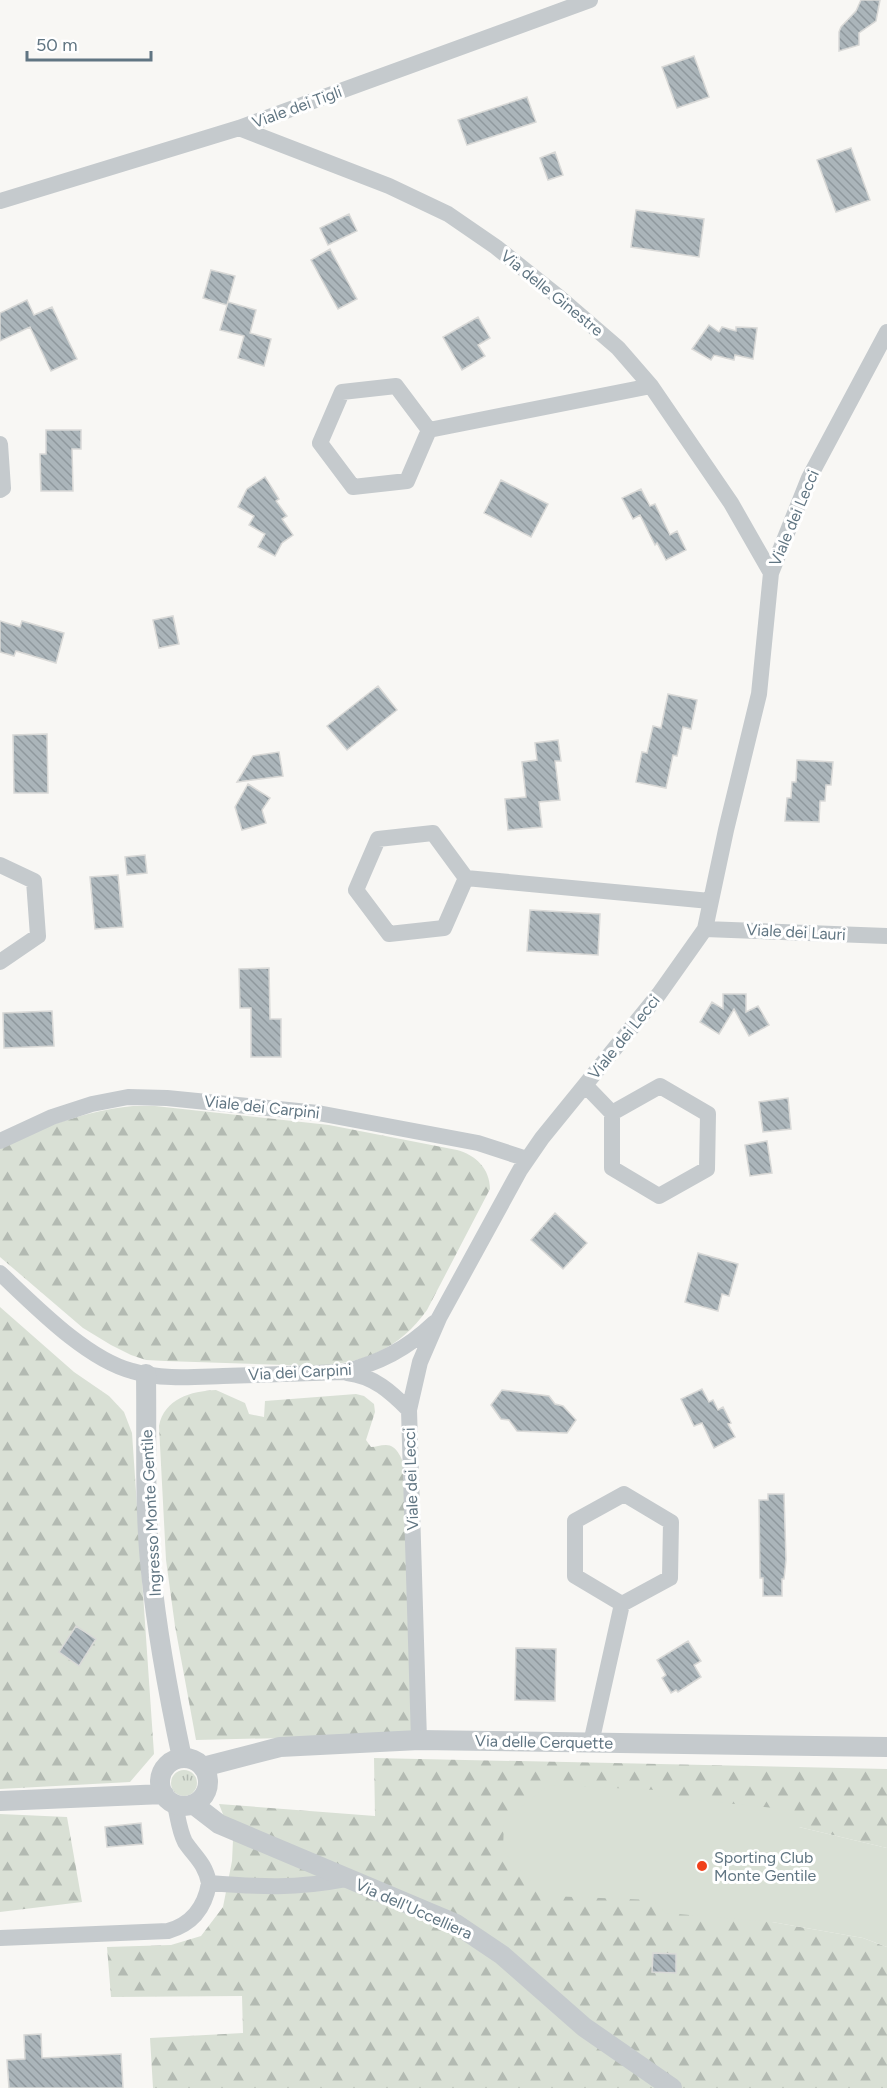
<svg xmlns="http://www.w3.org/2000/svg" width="887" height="2088" viewBox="0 0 887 2088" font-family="Figtree,sans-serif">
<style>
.grass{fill:url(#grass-tufts)}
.forest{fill:url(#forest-firs);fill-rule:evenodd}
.pitch{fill:#d9e0d5}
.building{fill:url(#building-back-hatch);stroke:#d9d9d7;stroke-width:1.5}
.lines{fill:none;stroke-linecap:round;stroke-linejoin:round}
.minor{stroke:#c5cacd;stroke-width:16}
.tertiary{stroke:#c5cacd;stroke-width:20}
.poi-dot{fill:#f0411b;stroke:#fff;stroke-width:2}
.labels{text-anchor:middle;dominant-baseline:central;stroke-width:6;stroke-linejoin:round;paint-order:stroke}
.street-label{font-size:16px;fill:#607582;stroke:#fff}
.poi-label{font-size:16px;fill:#607582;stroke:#fff;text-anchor:start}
</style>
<defs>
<pattern id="grass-tufts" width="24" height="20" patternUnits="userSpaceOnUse" patternTransform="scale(1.5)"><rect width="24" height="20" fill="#d9e0d5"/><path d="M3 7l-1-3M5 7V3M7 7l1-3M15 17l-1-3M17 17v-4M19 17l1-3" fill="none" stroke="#b3bab2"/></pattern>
<pattern id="forest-firs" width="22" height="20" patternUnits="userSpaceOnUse" patternTransform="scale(1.5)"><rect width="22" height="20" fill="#d9e0d5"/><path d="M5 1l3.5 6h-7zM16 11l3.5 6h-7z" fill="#b3bab2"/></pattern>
<pattern id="building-back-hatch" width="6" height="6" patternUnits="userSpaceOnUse" patternTransform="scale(1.5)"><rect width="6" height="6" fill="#abb5ba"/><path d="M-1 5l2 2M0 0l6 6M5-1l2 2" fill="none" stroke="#8f989d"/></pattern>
</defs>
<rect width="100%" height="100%" fill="#f8f7f4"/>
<path class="grass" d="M171 1783a13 13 0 1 1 26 0a13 13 0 1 1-26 0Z"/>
<path class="forest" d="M133,1106H155L329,1125L457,1150C476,1155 490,1169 490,1189L427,1310C399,1349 365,1363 317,1366L165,1361L146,1360L131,1355L111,1345L83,1328L0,1257V1149C41,1126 87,1111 133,1106Z
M0,1307L74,1372L109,1396L124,1412L132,1433L154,1754L130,1782L0,1789ZM76,1626L96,1639L79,1666L59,1652Z
M216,1390L245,1403L249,1414L264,1417L265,1401L356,1394L364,1396L374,1404L375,1412L366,1440L371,1447C376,1447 380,1445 386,1445C397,1445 401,1458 405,1466L413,1735L196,1740L175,1626L166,1560L159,1426C164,1399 191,1391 216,1390Z
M374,1758L887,1769V1848L799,1827L772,1922L863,1938L887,1947V2088H153L150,2038L243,2033L242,1996L111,1997L107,1947L171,1945L201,1936L223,1907L232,1861L233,1840L219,1804L375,1816Z
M0,1814L67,1817L82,1902L0,1912Z"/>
<path class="pitch" d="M549,1785L657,1790L658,1796L794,1810L799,1827L887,1848V1947L863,1938L772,1922L666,1913L652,1900L549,1896L531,1881L503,1851L504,1820Z"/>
<path class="building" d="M861,0H880L876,21L859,33V45L839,51V32L841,27L856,11Z
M694,56L709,97L677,108L662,67Z
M527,97L536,122L467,145L458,120Z
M851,148L870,200L836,212L817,160Z
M555,152L563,175L548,180L540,158Z
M636,210L704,219L699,257L631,247Z
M349,214L357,231L328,245L320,228Z
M330,249L357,299L338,309L311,260Z
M211,270L235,276L227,305L203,298Z
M27,300L34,315L52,307L77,359L51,371L30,327L0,341V313Z
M228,302L256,310L250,333L271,339L264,366L238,358L244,336L220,330Z
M478,317L490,338L478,345L485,356L462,370L443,337Z
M709,325L719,332L722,327L736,331V327L757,328L753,359L735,355L734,360L714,355L711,360L692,349Z
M46,430H81V449H72L73,491H41L40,454H46Z
M265,477L279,499L276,501L287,516L282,519L293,535L282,543L275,556L258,547L265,534L249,525L254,516L238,507L247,489Z
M501,480L548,504L531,537L484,513Z
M641,489L650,506L655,504L670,535L677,531L686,550L666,560L657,543L655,545L640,515L633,519L622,498Z
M173,616L179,644L159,648L153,620Z
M0,621L20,627L22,621L64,633L56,663L16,651L14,656L0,652Z
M378,686L397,710L347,750L327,726Z
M668,694L697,700L691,729L683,727L677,756L673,755L666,788L636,782L642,752L647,753L653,726L661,728Z
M47,734L48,793H14L13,735Z
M558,740L561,761H555L560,800L539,802L542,827L508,830L505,799L526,797L522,762L537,760L535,743Z
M279,752L283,776L237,782L253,756Z
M797,760L833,762L831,785H826L825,801H820L819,822L785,821L787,798H791L792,782H796Z
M248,784L270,798L262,810L266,823L242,830L235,807Z
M145,855L147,873L127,875L125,857Z
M118,875L123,927L95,929L90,877Z
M530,910L600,914L598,955L527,951Z
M269,968L270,1019H281V1057H251V1008H240L239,969Z
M723,994H746V1012L758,1006L769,1025L749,1036L734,1009L719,1034L700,1022L712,1002L723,1009Z
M52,1011L54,1046L4,1048L3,1013Z
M788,1098L791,1129L763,1132L759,1102Z
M767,1141L772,1173L750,1176L745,1145Z
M555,1213L587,1243L563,1269L531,1240Z
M698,1253L738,1264L729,1296L722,1294L718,1311L685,1302Z
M702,1389L709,1402L713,1400L718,1410L723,1407L731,1423L728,1424L735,1437L714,1448L702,1423L694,1426L681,1399Z
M502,1390L549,1396L555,1404L563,1406L576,1420L567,1433L517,1431L509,1420L501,1419L491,1405Z
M768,1494H784L786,1560L784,1579H782V1596H763V1578H760L759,1500H768Z
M76,1626L96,1639L79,1666L59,1652Z
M688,1641L701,1661L694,1665L701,1677L678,1692L676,1690L671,1693L662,1678L666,1675L657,1660Z
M516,1648L556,1649L555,1701L515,1700Z
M141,1823L143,1844L107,1847L105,1827Z
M653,1953L676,1954V1973L652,1972Z
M41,2034L42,2058L121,2054L123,2088H9L7,2060L25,2059L24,2035Z"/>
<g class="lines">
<path class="minor" d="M239,128L389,186L448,214L496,247L560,298L618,348L651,386L731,503L771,573
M0,201L239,128L590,0
M396,386L429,430L407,481L353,487L320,443L342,392Z
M429,430L651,386
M0,444L3,488L0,490
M433,833L466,878L444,928L389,934L356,890L378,839Z
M0,865L34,881L38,936L0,962
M466,878L710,901
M705,929L887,936
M585,1085L612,1113
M660,1086L708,1114L707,1169L659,1196L612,1168V1113Z
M0,1141L52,1117L92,1104L128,1097L167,1098L318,1113L478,1143L527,1159
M0,1273C34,1305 86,1359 132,1371C161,1380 194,1377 223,1376C263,1375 303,1373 343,1372C379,1363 407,1349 434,1323
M347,1373C374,1376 391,1392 409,1410
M624,1494L671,1522L670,1578L622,1604L575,1576V1521Z
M419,1740L409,1410L420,1362L439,1318L520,1170L542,1138L659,994L705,929L726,830L759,694L771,573L809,478L887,332
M591,1743L622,1604
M175,1805C178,1817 179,1830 185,1842C195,1857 205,1863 209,1883
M0,1938L168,1931C193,1924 205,1907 209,1883C261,1887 295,1889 347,1879"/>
<path class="tertiary" d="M146,1374C147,1440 144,1507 151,1572C157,1634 169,1697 182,1758
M160 1782a24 24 0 1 1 48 0a24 24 0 1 1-48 0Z
M203,1767L280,1747L419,1740L887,1747
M0,1801L164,1794
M193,1804L219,1824L456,1924L502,1955L584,2027L672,2088"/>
</g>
<circle class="poi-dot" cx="702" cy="1866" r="6"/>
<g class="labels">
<g class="street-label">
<text transform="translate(297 107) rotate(-20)">Viale dei Tigli</text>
<text transform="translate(552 293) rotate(39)">Via delle Ginestre</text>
<text transform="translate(794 518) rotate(-67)">Viale dei Lecci</text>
<text transform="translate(796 932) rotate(3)">Viale dei Lauri</text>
<text transform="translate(624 1037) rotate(-51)">Viale dei Lecci</text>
<text transform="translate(262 1107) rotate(6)">Viale dei Carpini</text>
<text transform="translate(300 1372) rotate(-3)">Via dei Carpini</text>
<text transform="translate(411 1479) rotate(-92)">Viale dei Lecci</text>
<text transform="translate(151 1513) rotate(-93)">Ingresso Monte Gentile</text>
<text transform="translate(544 1742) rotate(1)">Via delle Cerquette</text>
<text transform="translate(414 1909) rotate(24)">Via dell'Uccelliera</text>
</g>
<g class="poi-label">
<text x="714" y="1857">Sporting Club<tspan x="714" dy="18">Monte Gentile</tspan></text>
</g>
</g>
<path d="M27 51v9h124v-9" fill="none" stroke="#607582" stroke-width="3"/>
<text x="36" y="51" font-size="18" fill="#607582" stroke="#ffffff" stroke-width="4.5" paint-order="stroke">50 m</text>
</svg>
